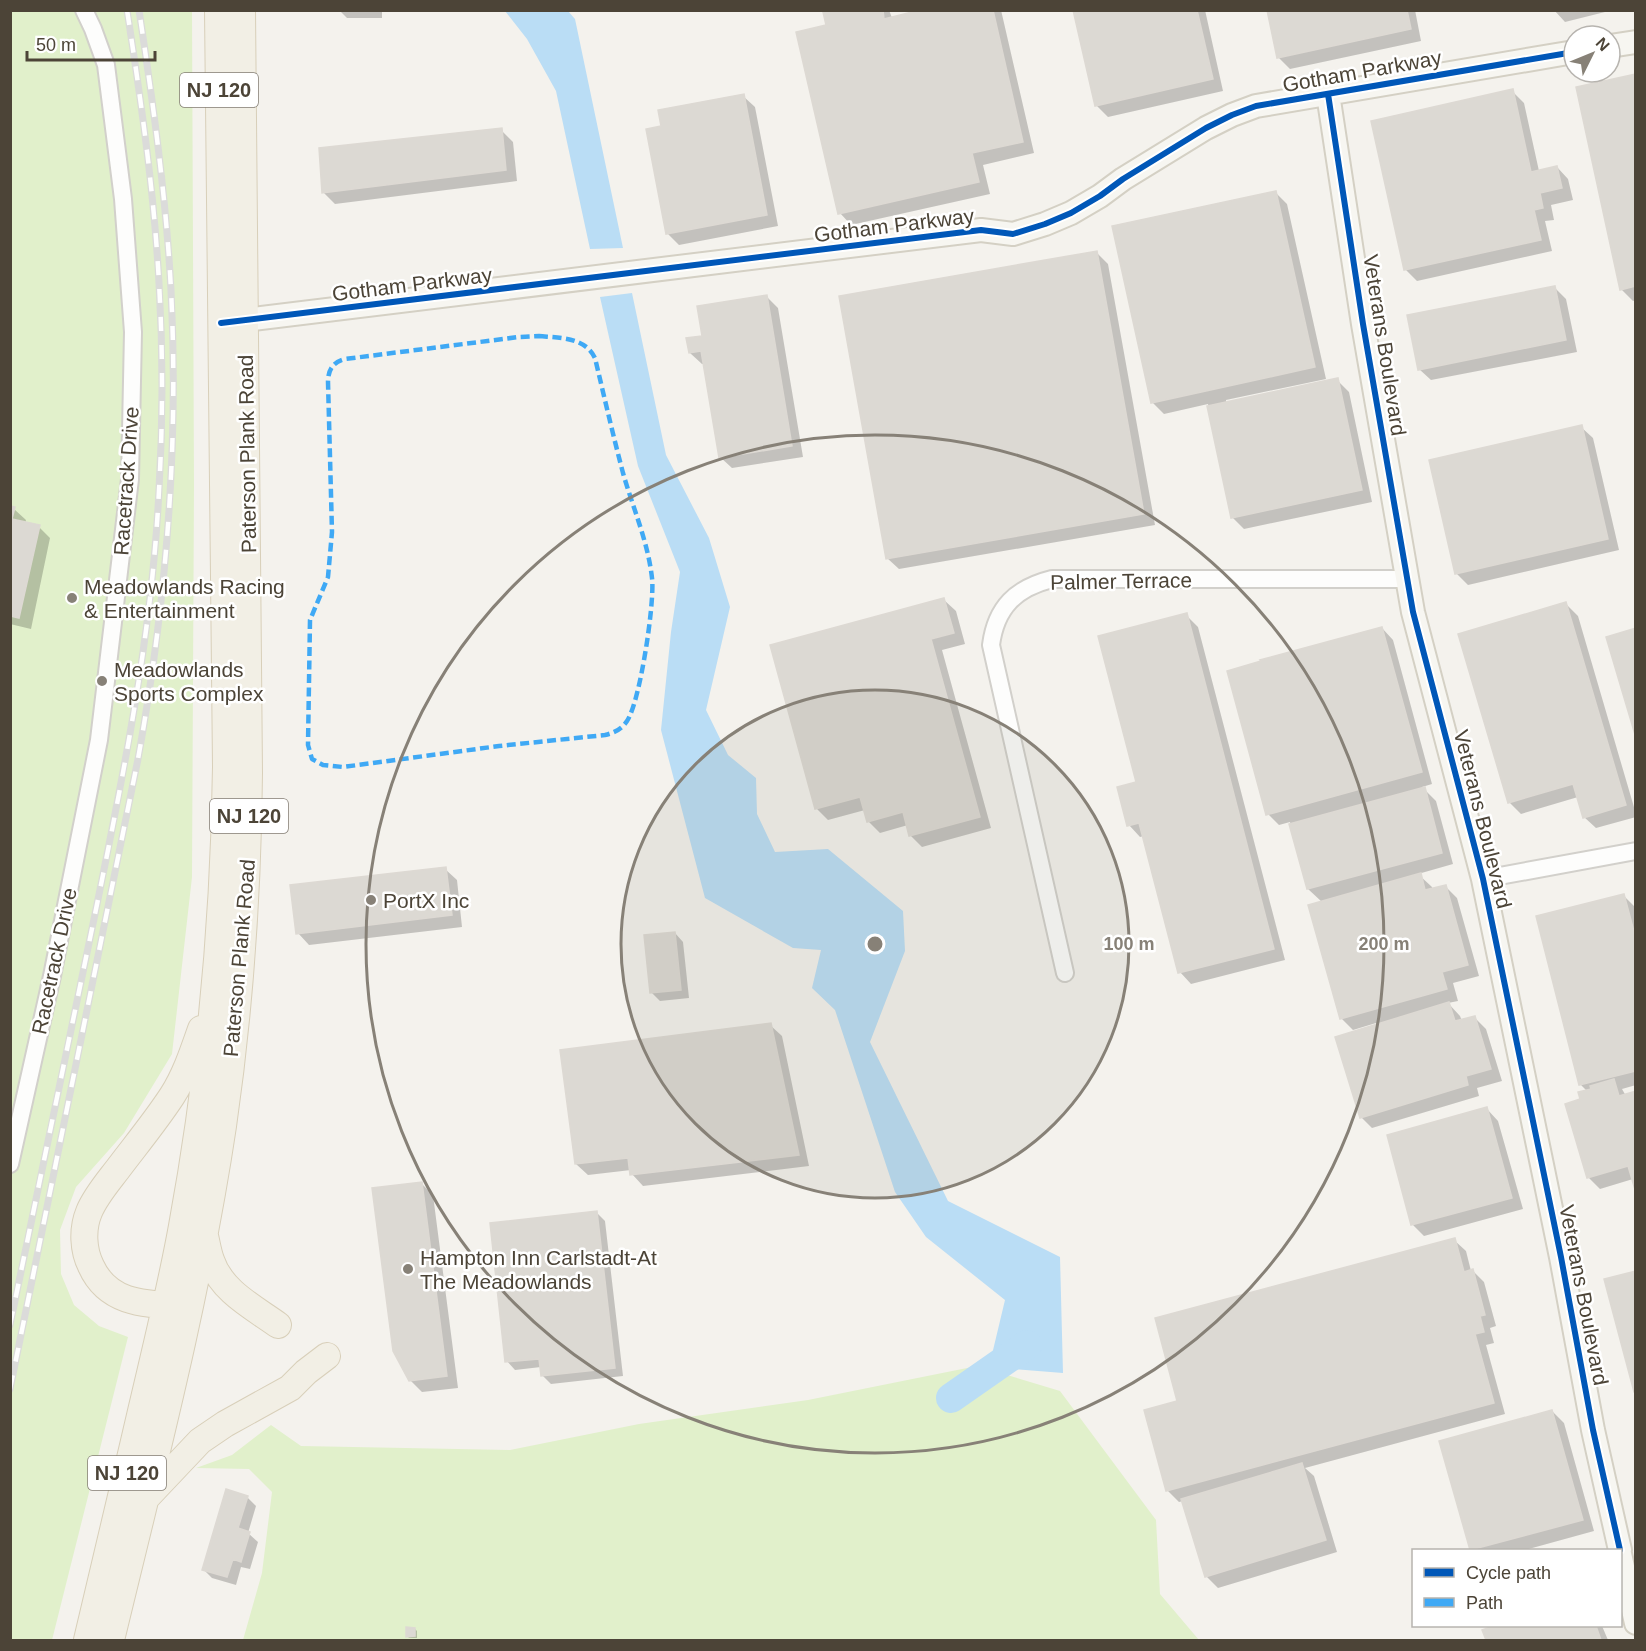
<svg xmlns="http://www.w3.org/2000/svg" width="1646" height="1651" viewBox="0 0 1646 1651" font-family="Helvetica,sans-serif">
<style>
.green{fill:#e1f0cb}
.water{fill:#baddf5}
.shadow{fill:#0003}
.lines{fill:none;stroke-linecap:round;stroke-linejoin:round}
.river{stroke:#baddf5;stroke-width:30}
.building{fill:#dcd9d3;stroke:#ddd9d3;stroke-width:1.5}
.street-casing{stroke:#d2d0cb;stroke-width:20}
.secondary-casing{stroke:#d4d0c4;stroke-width:26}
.primary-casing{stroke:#d8cfb9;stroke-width:28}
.street{stroke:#fdfdfc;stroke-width:16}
.secondary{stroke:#f7f6f1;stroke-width:22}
.primary{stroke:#f2efe5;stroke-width:26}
.rail-casing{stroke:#dbdbda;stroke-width:7}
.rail{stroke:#fff;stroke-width:4.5;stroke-dasharray:14;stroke-linecap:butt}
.quiet{stroke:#3fa9f5;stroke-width:4.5;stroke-dasharray:9 4.5;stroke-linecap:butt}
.cycleway-casing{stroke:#fff;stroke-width:10}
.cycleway{stroke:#0057b8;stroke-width:6}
.ring{fill:none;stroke:#878177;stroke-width:3}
.poi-dot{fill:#878177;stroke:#fff;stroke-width:2}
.labels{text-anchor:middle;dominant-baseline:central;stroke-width:5;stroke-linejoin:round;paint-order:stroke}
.shield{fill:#fff;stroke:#827c73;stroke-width:1.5}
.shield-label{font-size:20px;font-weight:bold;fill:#4c4437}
.street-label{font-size:21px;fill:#4c4437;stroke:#fff}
.poi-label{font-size:21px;fill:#4c4437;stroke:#fff;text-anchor:start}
.centre{fill:#878177;stroke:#fff;stroke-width:3}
.ring-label{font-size:18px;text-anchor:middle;font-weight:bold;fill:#878177;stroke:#fff;stroke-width:5;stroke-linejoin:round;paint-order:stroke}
</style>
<rect width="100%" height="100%" fill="#f4f2ed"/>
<path class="green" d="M11,11H192L194,485L192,877L172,1054L124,1133L76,1187L60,1230L61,1274L74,1305L99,1326L128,1337L52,1640H11Z
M977,1366L1060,1391L1156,1520L1160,1594L1199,1640H243L262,1573L272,1492L249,1469L196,1468L232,1455L271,1425L301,1446L510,1450L639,1424L808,1400Z"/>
<path class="water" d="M505,11H568L575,19L623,248L590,249L556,91L527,39Z
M632,293L666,455L709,538L730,607L706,710L728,755L756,778L757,814L775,852L828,849L903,911L905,951L870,1042L948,1201L1060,1257L1063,1373L989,1367L1005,1300L926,1237L895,1192L835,1010L812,988L821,950L793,948L705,898L661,730L671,632L680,572L638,466L600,297Z"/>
<path class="shadow" d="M339,10H382V18H347Z
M836,10H889L892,18L927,10H1001L1034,153L983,165L990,194L851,225L840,213L828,26Z
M1074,10H1205L1223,91L1108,117L1096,105Z
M1268,10H1415L1421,41L1290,69L1278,57Z
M1554,10H1613L1565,22Z
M1636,75V300L1633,301L1621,289Z
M1512,91L1524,103L1539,171L1557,167L1568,179L1573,200L1551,205L1554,220L1545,221L1552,251L1417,281L1406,270Z
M743,96L755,107L778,226L679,245L668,234L663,127Z
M501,130L513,142L517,181L335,204L324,193Z
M1275,192L1287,204L1326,379L1226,400V403L1337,380L1349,392L1372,502L1244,529L1232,517L1208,404L1164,414L1152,402Z
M1097,253L1108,264L1155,525L899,569L887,558Z
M1555,288L1566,299L1577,352L1431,380L1419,369Z
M767,297L778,308L803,457L732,468L720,457L705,364H702L690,353L704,337Z
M1581,427L1593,438L1619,550L1468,585L1456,573Z
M10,508L14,509L26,520L25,524L39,527L50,538L31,629L10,624Z
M944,600L956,611L965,644L942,650L991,828L922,847L910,835L908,825L880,833L868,821L865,810L828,820L817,809L772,646Z
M1566,604L1578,616L1636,814V817L1596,828L1584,817L1578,797L1521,814L1509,802Z
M1186,615L1198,627L1285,960L1191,984L1180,972L1144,836L1140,837L1129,825L1138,783Z
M1382,628L1393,640L1432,784L1422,787L1436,801L1453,864L1418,874L1432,887L1433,890L1445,886L1457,898L1479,976L1453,983L1458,1001L1448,1003L1460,1016L1462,1021L1474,1017L1486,1029L1502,1081L1477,1088L1479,1096L1372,1128L1361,1117L1376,1026V1023L1353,1030L1341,1018L1322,902L1308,889L1290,822L1279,825L1268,814Z
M445,869L457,880L462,927L309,945L298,933Z
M1623,895L1635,907L1636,910V1085L1622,1089L1626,1096L1633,1179L1600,1189L1588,1177L1582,1100L1587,1091L1581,1085L1537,918Z
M675,933L683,942L689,998L660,1001L651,992Z
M770,1025L782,1036L809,1166L643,1186L632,1174L631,1170L588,1175L576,1164Z
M1487,1109L1498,1121L1523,1209L1424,1236L1413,1225L1388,1136Z
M421,1183L433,1195L458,1388L422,1392L410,1380Z
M597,1213L605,1221L623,1376L551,1384L542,1375L541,1367L515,1370L507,1361Z
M1454,1240L1466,1251L1471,1271H1473L1484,1282L1496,1326L1490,1328L1494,1343L1486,1345L1505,1414L1305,1468L1314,1476L1337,1552L1218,1588L1206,1576L1183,1501L1179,1502L1167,1490L1179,1402Z
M1552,1411L1564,1423L1594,1531L1525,1550H1472L1441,1442Z
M247,1497L256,1506L248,1533L258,1542L250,1569L241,1567L236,1585L212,1578L203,1569Z
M1498,1626H1602L1608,1640H1487L1484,1630Z
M415,1629L417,1631V1638H409L407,1636Z"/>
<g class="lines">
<path class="river" d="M951,1398L1027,1345"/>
</g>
<path class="building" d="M830,10H883L884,19L920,10H993L1023,142L972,153L979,182L838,214L796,32L826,25L823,12Z
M1073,10H1197L1213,79L1095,106Z
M1267,10H1407L1411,29L1277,58Z
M1636,74V286L1620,290L1576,87Z
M1513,89L1531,172L1557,166L1562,188L1540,193L1543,208L1534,210L1541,240L1404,270L1371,121Z
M744,94L767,215L666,234L646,129L661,126L658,110Z
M502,128L506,170L322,193L319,148Z
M1276,191L1315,367L1151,403L1112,226Z
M1097,251L1144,514L886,559L839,296Z
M1555,286L1566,340L1418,370L1407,315Z
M767,295L792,446L719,458L701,351L689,353L686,338L702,336L697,306Z
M1338,378L1362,490L1231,518L1207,406Z
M1582,425L1608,539L1455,574L1429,460Z
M10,506L15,507L12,519L40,525L19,618L10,616Z
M944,598L954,633L931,639L980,817L909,836L903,812L867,822L860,797L815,809L770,645Z
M1566,602L1626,805L1583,818L1573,784L1508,803L1458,634Z
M1187,613L1274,949L1178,973L1139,823L1127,826L1117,787L1136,782L1098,636Z
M1382,627L1422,772L1266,815L1227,671L1261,661L1260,660Z
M1636,628V738L1606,637Z
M1425,787L1442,853L1307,889L1289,824Z
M446,867L452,915L296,934L290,885Z
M1421,873L1425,890L1446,885L1468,965L1442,972L1447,989L1340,1019L1308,905Z
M1624,894L1636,939V1071L1579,1085L1536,916Z
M675,932L681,990L650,993L644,935Z
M1449,1002L1455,1021L1475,1016L1491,1069L1466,1076L1468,1085L1360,1118L1335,1037Z
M771,1023L799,1155L630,1175L628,1158L575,1164L560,1050Z
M1614,1079L1619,1096L1636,1091V1193L1628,1166L1587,1178L1565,1104L1580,1099L1578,1092L1591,1089L1590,1086Z
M1487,1107L1512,1198L1411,1225L1387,1135Z
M422,1182L447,1376L409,1381L393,1351L372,1188Z
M597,1211L615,1368L541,1376L539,1359L505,1362L490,1223Z
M1455,1238L1464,1272L1473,1269L1485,1315L1480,1316L1484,1332L1475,1334L1494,1403L1166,1491L1144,1410L1177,1401L1155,1318Z
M1636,1271V1392H1634L1604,1279Z
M1552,1410L1583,1520L1470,1550L1439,1441Z
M1302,1463L1326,1540L1205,1577L1181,1499Z
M226,1489L248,1496L238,1528L250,1532L241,1562L233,1559L227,1577L202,1570Z
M1493,1626H1596L1601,1640H1486L1482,1630Z
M406,1627L415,1628V1636L406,1637Z"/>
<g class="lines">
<g class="street-casing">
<path id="street" d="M1483,879L1636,851
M1065,973L991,645C996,607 1016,588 1052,579H1408
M10,1164L52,976L99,740L130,479L133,332L123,199L106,65L93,29L84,10"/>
</g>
<g class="secondary-casing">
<path id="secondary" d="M1610,46L1636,42
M1328,94L1363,324L1413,612L1483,879L1561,1257L1593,1430L1620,1550
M228,322L981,230L1013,234L1045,224L1071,213L1100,196L1123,179L1206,128L1232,115L1256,106L1574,52
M1620,1554L1636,1623"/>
</g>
<g class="primary-casing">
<path id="primary" d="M205,1236C207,1244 208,1252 211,1260C221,1291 253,1307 278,1325
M181,1306C145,1304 108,1304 91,1266C83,1250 82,1229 89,1212C95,1197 107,1183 117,1170C135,1146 155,1122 172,1096C185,1076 193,1052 201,1029
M147,1497L200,1441L225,1424L290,1388L306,1372L327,1356
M87,1640C105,1563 124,1485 142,1407C156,1347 171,1287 182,1226C210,1074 224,921 226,767L218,10
M111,1640C152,1470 197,1300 223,1126C240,1009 248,891 249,773L242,10"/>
</g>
<use href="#street" class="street"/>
<use href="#secondary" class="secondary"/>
<use href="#primary" class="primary"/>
<g class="rail-casing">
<path id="rail" d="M10,1325C38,1189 66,1054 94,919C123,777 152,635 159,490C163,421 163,351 159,283C154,191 141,101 127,10
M10,1389L138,759C166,604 179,447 171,290C166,196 153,103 139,10"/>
</g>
<use href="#rail" class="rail"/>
<path class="quiet" d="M539,336C560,338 585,337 595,358C604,396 613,435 623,473C633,508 648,542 652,578C655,602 640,702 627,721C622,729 614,733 605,735L499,746L343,767L323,765L312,759L308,745L310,620L328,577L332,532L328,382C328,370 333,362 345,359L519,337Z"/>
<g class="cycleway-casing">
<path id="cycleway" d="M1328,94L1363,324L1413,612L1483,879L1561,1257L1593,1430L1620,1550
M221,323L981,230L1013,234L1045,224L1071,213L1100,196L1123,179L1206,128L1232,115L1256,106L1574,52"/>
</g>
<use href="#cycleway" class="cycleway"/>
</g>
<circle cx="875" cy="944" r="254" fill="#878177" fill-opacity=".12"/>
<g class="ring">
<circle cx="875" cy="944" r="254"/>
<circle cx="875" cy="944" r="509"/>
</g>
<g class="poi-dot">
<circle cx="72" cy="598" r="6"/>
<circle cx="102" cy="681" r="6"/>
<circle cx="371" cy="900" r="6"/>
<circle cx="408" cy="1269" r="6"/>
</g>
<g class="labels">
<g class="shield">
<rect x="180" y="73" width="78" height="34" rx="4.5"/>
<rect x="210" y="799" width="78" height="34" rx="4.5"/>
<rect x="88" y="1456" width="78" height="34" rx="4.5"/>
</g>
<g class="shield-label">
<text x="219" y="90">NJ 120</text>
<text x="249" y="816">NJ 120</text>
<text x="127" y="1473">NJ 120</text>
</g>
<g class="street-label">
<text transform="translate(1362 71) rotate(-10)">Gotham Parkway</text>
<text transform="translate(894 225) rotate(-7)">Gotham Parkway</text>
<text transform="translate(412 284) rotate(-7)">Gotham Parkway</text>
<text transform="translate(1385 345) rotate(81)">Veterans Boulevard</text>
<text transform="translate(247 454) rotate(-91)">Paterson Plank Road</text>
<text transform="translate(126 481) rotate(-86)">Racetrack Drive</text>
<text transform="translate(1121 581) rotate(-1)">Palmer Terrace</text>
<text transform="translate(1483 819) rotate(76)">Veterans Boulevard</text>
<text transform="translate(239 958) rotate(-85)">Paterson Plank Road</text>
<text transform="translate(54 961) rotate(-78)">Racetrack Drive</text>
<text transform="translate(1584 1295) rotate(79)">Veterans Boulevard</text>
</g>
<g class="poi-label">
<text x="84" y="586">Meadowlands Racing<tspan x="84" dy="24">&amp; Entertainment</tspan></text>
<text x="114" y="669">Meadowlands<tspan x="114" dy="24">Sports Complex</tspan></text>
<text x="383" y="900">PortX Inc</text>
<text x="420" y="1257">Hampton Inn Carlstadt-At<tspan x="420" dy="24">The Meadowlands</tspan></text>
</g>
</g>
<circle cx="875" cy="944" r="9" class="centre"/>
<g class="ring-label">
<text x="1129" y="950">100 m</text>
<text x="1384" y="950">200 m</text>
</g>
<rect width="1646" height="1651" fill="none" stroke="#4c4437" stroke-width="24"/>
<rect x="1412" y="1549" width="210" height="78" fill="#ffffff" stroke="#b7b4af" stroke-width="1.5"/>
<rect x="1424" y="1568" width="30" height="9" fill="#0057b8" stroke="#b7b4af" stroke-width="1.5"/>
<text x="1466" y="1579" font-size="18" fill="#4c4437">Cycle path</text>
<rect x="1424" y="1598" width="30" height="9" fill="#3fa9f5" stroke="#b7b4af" stroke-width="1.5"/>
<text x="1466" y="1609" font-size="18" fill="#4c4437">Path</text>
<g transform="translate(1592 54) rotate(47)"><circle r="28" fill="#ffffff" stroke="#b7b4af" stroke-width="1.5"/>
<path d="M0-4.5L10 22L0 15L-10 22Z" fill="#878177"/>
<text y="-9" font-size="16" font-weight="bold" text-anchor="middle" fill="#4c4437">N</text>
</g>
<path d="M27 51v9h128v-9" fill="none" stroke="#4c4437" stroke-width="3"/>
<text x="36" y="51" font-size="18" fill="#4c4437" stroke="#ffffff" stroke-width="4.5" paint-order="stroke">50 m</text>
</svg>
